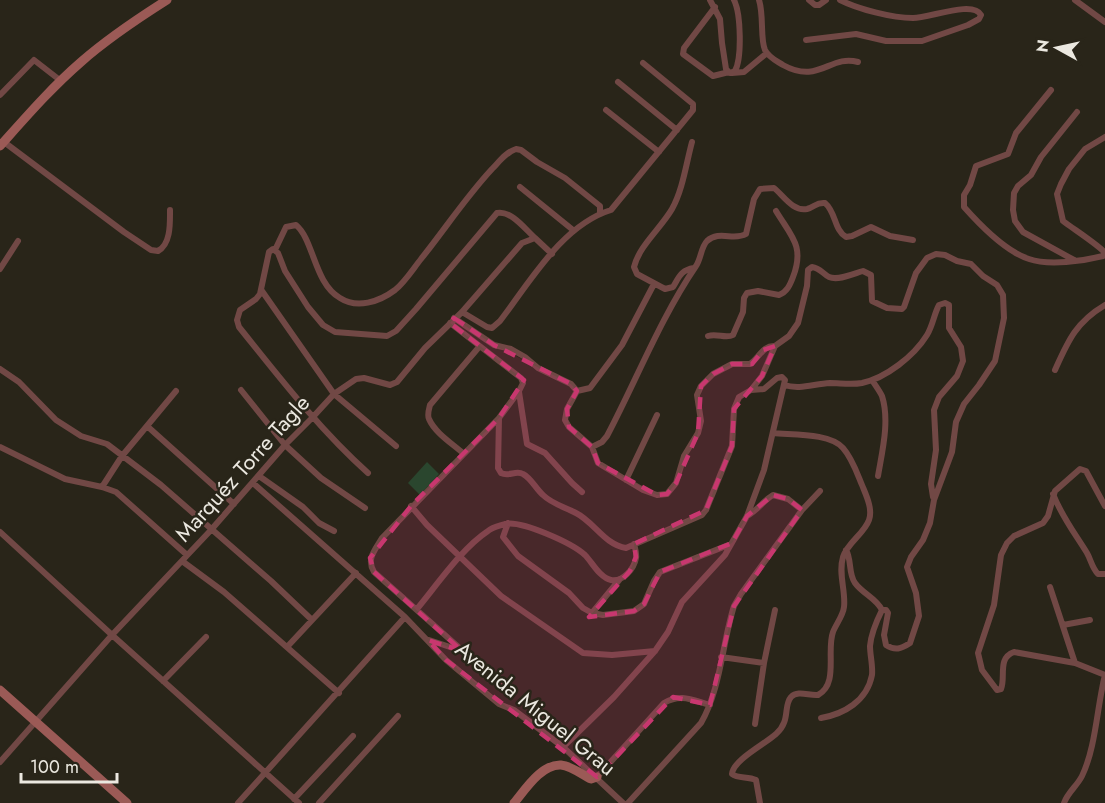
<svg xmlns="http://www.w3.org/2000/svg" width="1105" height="803" viewBox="0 0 1105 803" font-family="Jost,sans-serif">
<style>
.green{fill:#2a462e}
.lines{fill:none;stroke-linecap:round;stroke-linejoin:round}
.street{stroke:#714845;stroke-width:6}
.secondary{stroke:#9b5a56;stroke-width:9}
.marked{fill:#c8376f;fill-opacity:0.2;stroke:#c8376f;stroke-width:4.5;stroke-dasharray:12 8;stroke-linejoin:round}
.labels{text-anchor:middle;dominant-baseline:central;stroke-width:5;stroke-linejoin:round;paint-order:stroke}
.street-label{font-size:22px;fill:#ebe8e0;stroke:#292519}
</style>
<rect width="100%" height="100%" fill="#292519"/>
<path class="green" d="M427,462L439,474L420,495L408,483Z"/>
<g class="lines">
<path class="street" d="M710,0L720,19L722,43L726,69L730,73L735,71C742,58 741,14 734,0
M759,0C764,15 760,39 765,50C769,58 777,61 783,65C819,85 830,54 858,62
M809,0L815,5H819L826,0
M1075,0L1105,22
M715,7L684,48L683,54L713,76L729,72
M806,40L856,34L886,41H922L968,25L979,19L981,15C973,0 930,18 913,18C892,18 858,9 840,0
M732,73L744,72L767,53
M618,82L677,130
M1051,90L1016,133L1008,154L976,166L970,185L964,195V207C980,225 1007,252 1029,259C1049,266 1083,261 1103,256L1105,253
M0,95L34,60L61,81
M606,110L659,152
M1105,137L1085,149L1069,169L1061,184L1057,194L1063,221C1072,228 1100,246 1105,253
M4,142L124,232L151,250L158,251C171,244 170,223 170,210
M692,142C686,164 683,189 672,209C661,228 639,246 634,267L637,274L665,289L673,287C679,277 681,270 694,268
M520,187L573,230
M275,250L286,227L296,225C314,240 314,283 340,298C357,309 379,302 395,290C405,282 413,269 421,259C445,229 466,197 492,169C499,162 506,152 516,149L521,150L537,162L565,178L600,206V212
M1074,260L1023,232L1015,221L1013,210L1014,193L1018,186L1031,175L1041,157L1077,112
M0,269L18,241
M262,291L334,394L396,446
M462,312L487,327L492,328L500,321C530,282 562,225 611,210L693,110V104L643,63
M454,318L494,345L511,349L525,357L538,368L571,384L577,391L567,409L565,420L569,427L592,447L598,463L643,490L657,495L667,494L676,483L684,456L698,433L701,421L697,395L701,386L713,374L732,364H750C759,358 763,345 775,346
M450,323L521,378L523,383L519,391L499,418L498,468L501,473C509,477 516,470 523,474C531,478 536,489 543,495C552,504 565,507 576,513C594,522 605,545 626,548L702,515L706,510L732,446L734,409L739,397L751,390L762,376L775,346L789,336L798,323L807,286L808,270L812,267C820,268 822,273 829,277C838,281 853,274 863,271L871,275L872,301L887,308L902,309L904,307L916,273L927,258L936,254L945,255L957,261L971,264L983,276L997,285L1003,295L1004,318L995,361L979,385L964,404L956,422L952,452L934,500L930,523L923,540L911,557L907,567L916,593L919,616L910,643C901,649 895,651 886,645L884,635L888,613L886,610H882C877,620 871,635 870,646C870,655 873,666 872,675C867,701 844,714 821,718
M708,336C717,333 726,339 733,335L743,312L744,298L747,293L758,291L779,295C787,292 790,285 793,277C805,246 791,236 776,211
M0,369L19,382L56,420L81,436L107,444L161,485L271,581L312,620
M1055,370C1068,341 1076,322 1105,305
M872,380C875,385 879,390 882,396C890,421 882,452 878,476
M784,385C800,390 813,384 830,383C840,383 851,385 862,383C886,378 914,356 927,335C933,325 934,314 939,305L945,303L949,305V328L961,347L963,361L957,376L939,397L934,410L936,450L931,484L933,497
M241,390L285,445L321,478L365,508
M577,391L590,388L622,345L654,284
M519,392L527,444L545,453L572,483L582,492
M499,418L382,538C375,550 366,559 374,572L464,652L510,687
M147,426L234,504
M0,447L65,479L102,487L116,492L187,555
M592,447L602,442L607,436C637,379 660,319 696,266C701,259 701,247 707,241C719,230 734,241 746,234L754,199L760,189L774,188C783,195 793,212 807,209C815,207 816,202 825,203C836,212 834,230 846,237L852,236L871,227L890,236L913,240
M464,454C453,444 435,433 429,419C427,415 429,409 430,405L479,347
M368,473C319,429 280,378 239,327L237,320L240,310L256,299L260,294L269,252L273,249L278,253L285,271L308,307L323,325L335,332L387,336L396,331L416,309L497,213C511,210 525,229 535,238
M259,476L303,507L319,523L334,531
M626,480L657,415
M253,483L405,617L446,660L499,704L514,710L563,747L623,803
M102,487L122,456L176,391
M1053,494C1062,517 1074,532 1087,553C1091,560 1092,568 1098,574H1105
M411,506L427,525L501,596L583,653L612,655L655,651
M1105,506L1086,471L1080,469L1055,491L1048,516L1043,523L1014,536L1007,543L1001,555L994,605L978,653L982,670L997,690L1001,689C1006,677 997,658 1014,652L1075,663L1105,675
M747,516C758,510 763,501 773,495L788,499L802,510
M508,523L503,537L518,556L569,593L583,608L592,613L603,615L634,611L644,604L654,581L660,572L731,544
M0,532L112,635L299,803
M846,550C852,560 848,573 855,583C863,594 876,598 882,610
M182,561L224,592L339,693
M1050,587L1075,663
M417,609C437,585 462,548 488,531C492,527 499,526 505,524C521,520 572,543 585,555C592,562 600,578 611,580C623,582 634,569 636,558C637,554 635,548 634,544
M592,613L620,579
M1063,625L1090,620
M429,640L459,650
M287,647L356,573
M721,657L764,663
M163,681L206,637
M755,724L764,663L775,610
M563,747L614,697L655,651L668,632L682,602L725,555L747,516L764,470L785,380L782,377L777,378L764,389L751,390
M0,762L112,635L211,530L285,445L312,418L334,394L356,379L364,378L390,385L397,382L425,348L462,312L522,243L535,238L552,254
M597,777L664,703C681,693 692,700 710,705
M294,799L353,736
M238,803L405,617
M319,803L398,716
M628,803L701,723C721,688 722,644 734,606L741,594L802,510L820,491
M760,803L756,780C748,776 738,779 732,774C733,760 765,744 776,734C791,721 783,706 791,697C798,690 809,696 818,695C839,684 826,651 833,632C836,624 843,616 844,607C846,591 838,574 843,557C848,542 864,534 869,520C873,509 866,495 862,485C857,473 852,458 843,448C830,433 793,435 773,433
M1064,803C1068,792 1077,786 1082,776C1096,747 1097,706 1105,675"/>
<path class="secondary" d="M0,146C26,117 51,88 81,62C107,39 137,19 167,0
M0,690L127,803
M514,803C525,790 541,764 561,765C571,766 583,775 591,779L597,777"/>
</g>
<path class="marked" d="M454,318L494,345L571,384L577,391L567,409L569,427L592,447L598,463L657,495L667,494L676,483L698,433L701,386L713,374L732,364H752L763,350L775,346L762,376L734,409L732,446L706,510L634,544L636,557L630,571L589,617L634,611L644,604L660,572L732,543L747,516L773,495L788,499L802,510L734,606L710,705L673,697L597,777L446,660L428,640L462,651L374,572L370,558L411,506L499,418L524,380L450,323Z"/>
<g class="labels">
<g class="street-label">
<text transform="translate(242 468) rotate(-48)">Marquéz Torre Tagle</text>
<text transform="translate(536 708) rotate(39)">Avenida Miguel Grau</text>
</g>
</g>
<g transform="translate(1057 48) rotate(278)" stroke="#292519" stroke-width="4.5" paint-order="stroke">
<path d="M0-4.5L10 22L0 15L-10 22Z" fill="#ebe8e0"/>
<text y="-9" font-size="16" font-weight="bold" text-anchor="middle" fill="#ebe8e0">N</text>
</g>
<path d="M21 773v9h96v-9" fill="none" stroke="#ebe8e0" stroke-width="3"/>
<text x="30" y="773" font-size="18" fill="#ebe8e0" stroke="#292519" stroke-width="4.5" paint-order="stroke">100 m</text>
</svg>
